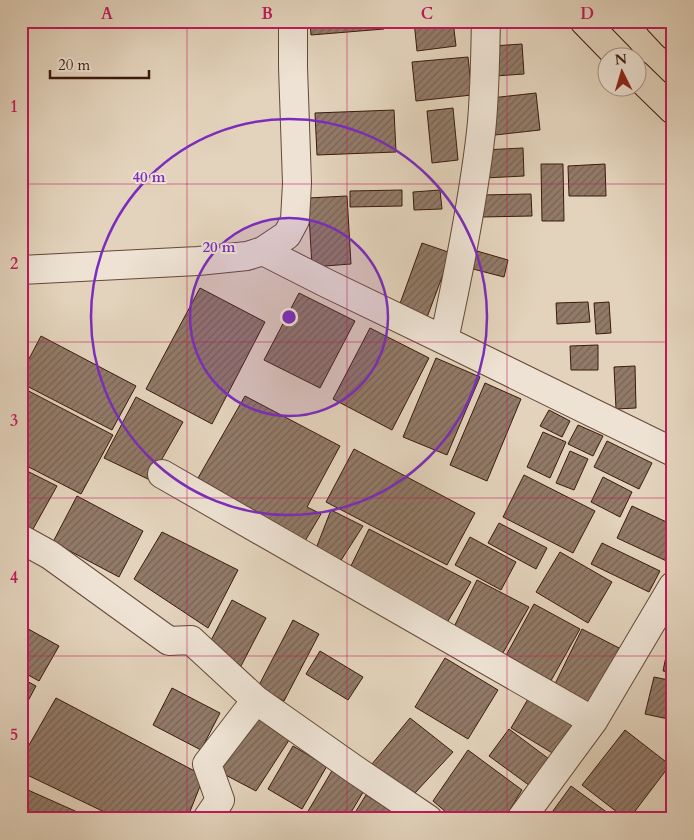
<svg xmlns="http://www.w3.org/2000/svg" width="694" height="840" viewBox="0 0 694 840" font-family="Cardo,serif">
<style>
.building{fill:url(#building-hatch);stroke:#3b1a0d}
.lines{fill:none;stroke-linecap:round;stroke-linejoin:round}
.minor-casing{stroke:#654839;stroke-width:30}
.major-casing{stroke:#3b1a0d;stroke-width:30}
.minor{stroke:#ede2d3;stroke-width:28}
.major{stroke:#e3d3bc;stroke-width:28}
.grid{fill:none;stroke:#c2185b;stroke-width:1;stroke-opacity:0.55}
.ring{fill:none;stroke:#7b2cbf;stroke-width:2.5}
.centre{fill:#7b2cbf;stroke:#ede2d3;stroke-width:2.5}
.ring-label{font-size:15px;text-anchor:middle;font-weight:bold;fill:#7b2cbf;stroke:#ede2d3;stroke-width:4;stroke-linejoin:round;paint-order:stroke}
.neatline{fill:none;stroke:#c2185b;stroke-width:2}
.grid-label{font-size:16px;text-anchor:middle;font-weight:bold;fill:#c2185b}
</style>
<defs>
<pattern id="building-hatch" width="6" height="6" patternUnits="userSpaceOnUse" patternTransform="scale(1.25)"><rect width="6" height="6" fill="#927a68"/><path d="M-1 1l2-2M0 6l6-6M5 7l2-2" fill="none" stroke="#786354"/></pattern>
</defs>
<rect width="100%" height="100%" fill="#e3d3bc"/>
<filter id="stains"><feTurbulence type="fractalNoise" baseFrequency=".004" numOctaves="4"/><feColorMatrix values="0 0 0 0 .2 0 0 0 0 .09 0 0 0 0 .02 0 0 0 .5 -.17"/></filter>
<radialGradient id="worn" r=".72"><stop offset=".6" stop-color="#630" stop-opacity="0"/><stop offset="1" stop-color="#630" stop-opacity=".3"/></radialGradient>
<path class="building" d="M310,21H384V29L311,35Z
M414,21H453L456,46L417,51Z
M522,44L524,74L495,76L493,46Z
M468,57L472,95L416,101L412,62Z
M536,93L540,130L495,135L491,98Z
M453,108L458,160L432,163L427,111Z
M394,110L396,152L317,155L315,113Z
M523,148L524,176L484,178L483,150Z
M541,164H563L564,221H542Z
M605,164L606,196H569L568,166Z
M402,190V206L350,207V191Z
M440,190L442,209L414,210L413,192Z
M531,194L532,216L481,217V195Z
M347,196L351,264L312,267L308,198Z
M422,243L451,253L426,320L398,309Z
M477,251L508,260L504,277L473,269Z
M200,288L265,322L212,424L146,389Z
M299,293L355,321L320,388L264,360Z
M588,302L590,322L557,324L556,303Z
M609,302L611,333L596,334L594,303Z
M370,328L429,358L392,430L333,399Z
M41,336L136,386L112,430L21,383V374Z
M598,345V370H571L570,346Z
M436,358L480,377L447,455L403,437Z
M635,366L636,408L616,409L614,367Z
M672,379H673V404L668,403Z
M485,383L521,399L487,481L450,465Z
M21,387L113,435L81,494L21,463Z
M245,396L340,446L307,507L321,514L305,541L198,478Z
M136,397L183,422L150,480L104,458Z
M549,410L570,421L562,437L540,426Z
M578,425L603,436L593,456L568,444Z
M543,432L566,442L550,478L527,467Z
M607,441L652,463L639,489L594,467Z
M354,449L475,513L447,565L326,502Z
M570,451L588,459L574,490L556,483Z
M25,470L57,486L28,538L21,534V477Z
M524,475L595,511L573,553L503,517Z
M603,477L632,492L620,517L591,502Z
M77,496L143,531L119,577L53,542Z
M632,506L673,525V564L617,538Z
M331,510L363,526L338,565L315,551Z
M499,523L547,548L536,569L488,543Z
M369,529L471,582L445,626L347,574Z
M162,532L238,570L208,628L134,579Z
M470,537L516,562L501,590L455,565Z
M602,543L660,571L649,592L591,564Z
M560,552L612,582L588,623L536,592Z
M477,580L529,607L500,658L452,631Z
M232,600L266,618L241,666L207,648Z
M534,604L580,629L548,686L503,661Z
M293,620L319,634L284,701L258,687Z
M21,625L59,646L39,681L21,671Z
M672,627H673V673L663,671Z
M582,629L623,650L594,706L552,690Z
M320,651L363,677L348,700L306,674Z
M445,658L498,690L468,739L415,707Z
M654,677L673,681V720L645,714Z
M21,678L36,686L21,714Z
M172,688L220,713L201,750L153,725Z
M531,694L585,725L564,760L511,728Z
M56,698L204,776L187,819H119L21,772V759Z
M258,713L293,734L256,791L216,770Z
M410,718L453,752L414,794L372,764Z
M509,729L557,765L537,791L489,756Z
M625,730L670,765L629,819H626L582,785Z
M293,746L327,766L302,809L268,789Z
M468,750L522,790L504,819H454L433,801Z
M333,769L365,789L347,819H317L307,813Z
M571,786L616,819H555L550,815Z
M28,790L93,819H21V805Z
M366,795L405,819H351Z"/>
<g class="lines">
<g class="minor-casing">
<path id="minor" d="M263,251L326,283L444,340L673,452
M21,270L198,261L247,256L263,251L287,235L295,220L297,183L293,67V21
M444,340C459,271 473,202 481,132C485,95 485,58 486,21
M162,474L593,721
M21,539L50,555L169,641L191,640L256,700L354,769L428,819
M207,819L220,800L207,764L256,700
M521,819L593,721L673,586"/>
</g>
<g class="major-casing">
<path id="major" d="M584,21L620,58
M659,21L673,36
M636,74L673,110"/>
</g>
<use href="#minor" class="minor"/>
<use href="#major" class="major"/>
</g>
<path class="grid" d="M187,21V819M347,21V819M507,21V819M21,184H673M21,342H673M21,498H673M21,656H673"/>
<circle cx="289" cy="317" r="99" fill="#7b2cbf" fill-opacity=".12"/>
<g class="ring">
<circle cx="289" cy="317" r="99"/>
<circle cx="289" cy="317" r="198"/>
</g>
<circle cx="289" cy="317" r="8" class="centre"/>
<g class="ring-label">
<text x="149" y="182">40 m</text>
<text x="219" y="252">20 m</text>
</g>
<rect width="694" height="840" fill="none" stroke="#e3d3bc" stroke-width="55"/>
<g transform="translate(622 72) rotate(355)"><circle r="24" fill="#ede2d3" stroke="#a69284"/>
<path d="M0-4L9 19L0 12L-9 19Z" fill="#8f2418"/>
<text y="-8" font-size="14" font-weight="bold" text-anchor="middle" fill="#3b1a0d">N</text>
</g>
<path d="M50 70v8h99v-8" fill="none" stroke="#3b1a0d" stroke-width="2.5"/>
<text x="58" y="70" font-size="15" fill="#3b1a0d" stroke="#ede2d3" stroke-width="4" paint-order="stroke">20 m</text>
<rect x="28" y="28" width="638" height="784" class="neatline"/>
<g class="grid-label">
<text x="107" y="19">A</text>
<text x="267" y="19">B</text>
<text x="427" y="19">C</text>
<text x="587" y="19">D</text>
<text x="14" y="112">1</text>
<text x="14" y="269">2</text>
<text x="14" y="426">3</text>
<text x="14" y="583">4</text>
<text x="14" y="740">5</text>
</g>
<rect width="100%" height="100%" filter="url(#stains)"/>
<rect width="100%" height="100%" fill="url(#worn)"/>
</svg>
